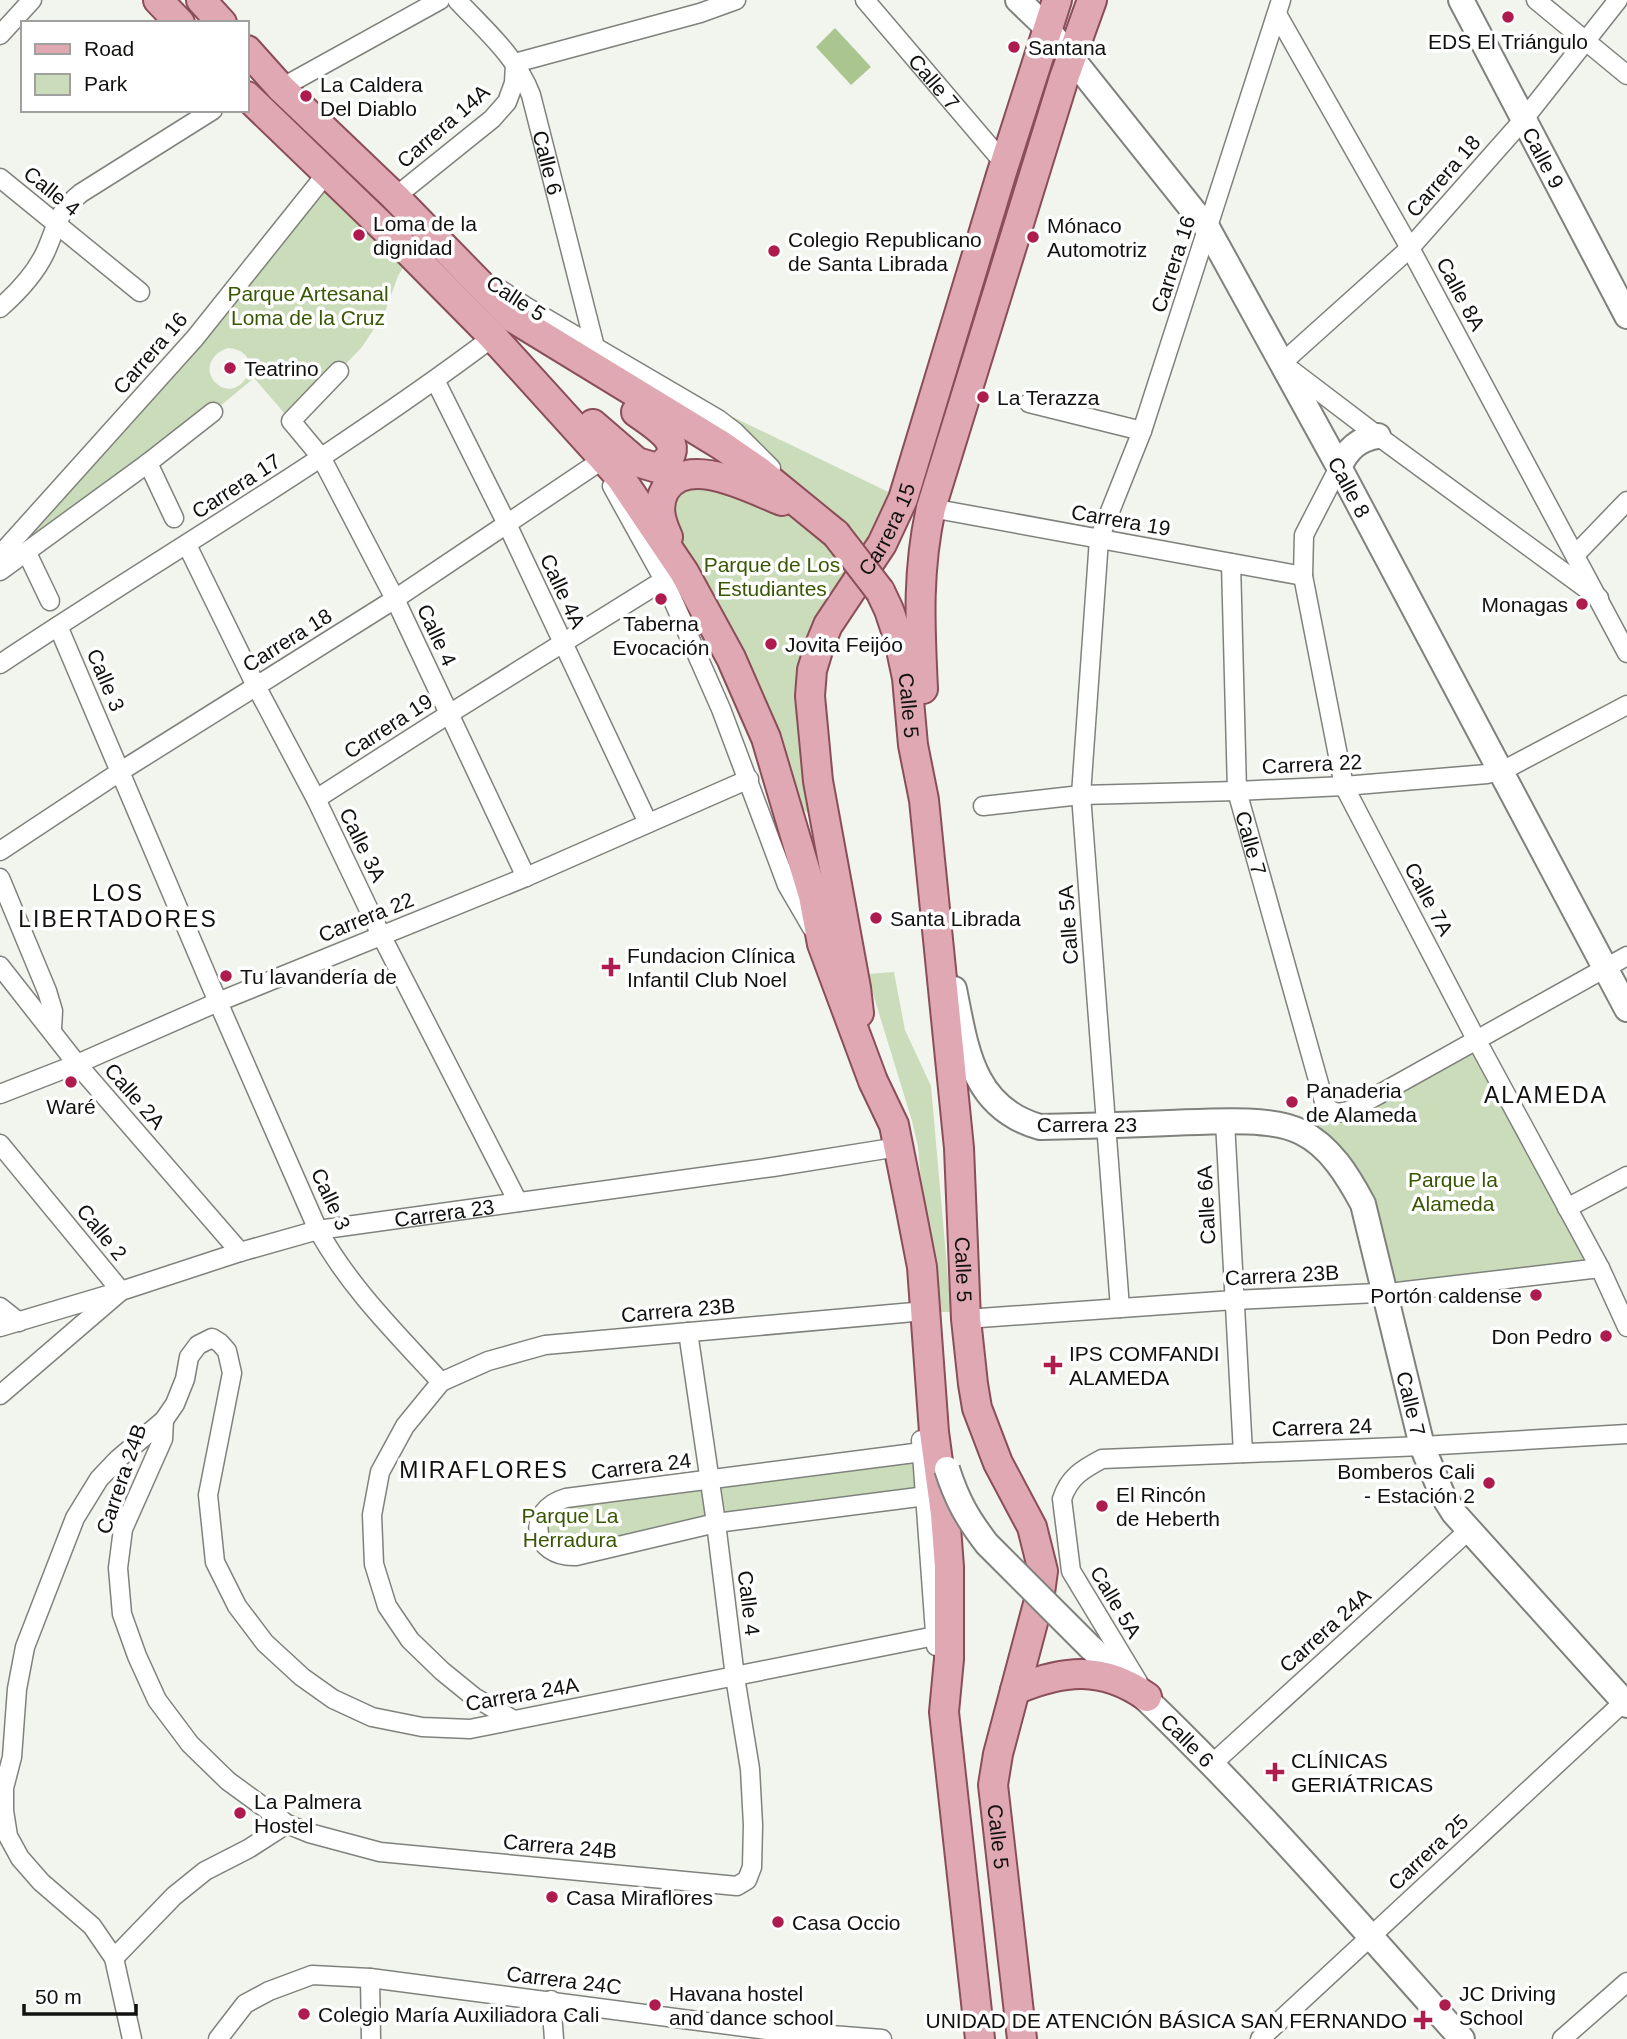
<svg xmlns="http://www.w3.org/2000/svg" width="1627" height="2039" viewBox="0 0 1627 2039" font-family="Helvetica,sans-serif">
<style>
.green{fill:#cbdcbb;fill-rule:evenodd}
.water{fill:#abc58f}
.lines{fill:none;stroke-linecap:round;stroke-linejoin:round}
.street-casing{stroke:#7f827c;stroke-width:21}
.secondary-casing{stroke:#7f827c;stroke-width:28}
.primary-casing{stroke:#8a4e59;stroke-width:32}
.street{stroke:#fff;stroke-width:18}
.secondary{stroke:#fff;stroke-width:24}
.primary{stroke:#e0a8b3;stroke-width:28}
.secondary-bridge-casing{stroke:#7f827c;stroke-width:28;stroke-linecap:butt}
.primary-bridge-casing{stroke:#8a4e59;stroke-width:32;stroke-linecap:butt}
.secondary-bridge{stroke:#fff;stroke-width:24}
.primary-bridge{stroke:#e0a8b3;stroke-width:28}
.poi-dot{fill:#ae1c4e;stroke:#fff;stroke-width:2.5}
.labels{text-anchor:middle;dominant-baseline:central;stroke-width:7;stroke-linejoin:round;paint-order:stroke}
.poi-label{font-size:21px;fill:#111210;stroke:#fff;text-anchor:start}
.street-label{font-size:21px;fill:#111210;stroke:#fff}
.park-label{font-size:21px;fill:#395703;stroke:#fff}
.neighbourhood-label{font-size:23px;letter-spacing:2px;fill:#111210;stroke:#fff}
</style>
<rect width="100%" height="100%" fill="#f2f5ee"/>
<path class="green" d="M326,174L411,254L398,276L385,312L362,347L291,421L254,378L213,412L27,553L10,544ZM228,348C272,352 239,409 214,381C203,367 214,352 228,348Z
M733,417L903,499L828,625L811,816L784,792L660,504L664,493L728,480L718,419Z
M894,972L905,1030L931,1086L951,1312H932L918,1147L912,1121L870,984L868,974Z
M1477,1041L1600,1268L1397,1292L1363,1204L1309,1136L1331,1112Z
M922,1452L926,1496L552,1552L539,1520L545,1509Z"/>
<path class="water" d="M835,28L871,67L851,85L816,47Z"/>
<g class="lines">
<g class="street-casing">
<g id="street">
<path id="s1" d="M457,0C484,29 517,57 531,95L595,347"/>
<path id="s2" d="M865,0L997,155L1005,162"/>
<path d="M1536,0L1627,75"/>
<path d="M1277,14L1410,248L1627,653"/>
<path d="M0,35L32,0"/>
<path d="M515,63L700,13L736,0"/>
<path d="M281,88L440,0"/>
<path d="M0,178L140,292"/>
<path d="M395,197L492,119L507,102L514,83L515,63"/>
<path d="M495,286L525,306L718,419L735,432L771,468"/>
<path d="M0,308C17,293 35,274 45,253C57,227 56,213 81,193L213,110"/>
<path d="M339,371L291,421L321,457L395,599L526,877"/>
<path d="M435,380L507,524L648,823"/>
<path d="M1029,403L1142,431"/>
<path d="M148,463L174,518"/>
<path d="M1339,467L1304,535L1303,576L1344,786L1477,1041L1600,1268L1627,1327"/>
<path d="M612,486L664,580L721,709L787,885L812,928"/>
<path d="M931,508L1303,576"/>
<path d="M187,545L256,686L316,799L381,935L518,1202"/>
<path d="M27,553L50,601"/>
<path d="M0,555L195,338L326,174"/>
<path d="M1575,555L1627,501"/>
<path id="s3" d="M1231,563L1237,791L1325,1105C1333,1115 1340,1113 1351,1110L1627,956"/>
<path d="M0,571L148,463L213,412"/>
<path d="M1599,598L1378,436L1282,363L1410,248L1524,119L1618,0"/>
<path d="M58,626L218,1002L318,1230C350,1288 397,1334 441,1382"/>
<path d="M0,664C164,555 335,456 493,337L496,347"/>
<path d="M316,799L449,714L664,580"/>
<path d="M983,806L1081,795L1237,791L1344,786L1487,774L1502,771L1627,705"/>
<path d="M0,851L121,771L395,599L596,464"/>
<path d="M0,878L47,991L53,1011L52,1029"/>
<path d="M0,966L77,1064L240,1252"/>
<path d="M0,1094L77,1064L218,1002L526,877L749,779"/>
<path d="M1225,1122L1243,1453"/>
<path d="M0,1144L121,1291L0,1395"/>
<path d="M1567,1208L1627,1176"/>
<path d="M0,1307L19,1322"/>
<path d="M1120,1308L1081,795L1099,539L1142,431L1281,0"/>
<path d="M966,1319L1234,1300L1397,1292L1600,1268"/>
<path id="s4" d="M0,1327L121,1291L240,1252L318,1230L773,1167L898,1147"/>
<path d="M164,1420L163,1439L123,1529L118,1568L122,1614L137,1656L157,1700L190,1744L228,1781L287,1824L309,1833L380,1852L737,1886L747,1880L752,1867L753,1825L750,1769L735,1677L716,1523L688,1332"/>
<path d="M921,1440L936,1646"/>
<path d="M922,1452L566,1498C524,1510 532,1558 576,1556L716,1523L926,1496"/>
<path d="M1138,1682L1071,1571L1062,1499C1069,1477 1083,1469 1102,1459L1422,1446L1627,1434"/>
<path d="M512,1719L474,1697L442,1671L410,1640L387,1606L374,1564L372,1515L380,1472L405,1426L441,1382L488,1361L545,1345L925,1311"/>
<path d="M1212,1764L1469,1530"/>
<path d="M114,1958L174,1896L205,1871L248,1849L287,1824"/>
<path d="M370,1978L371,2039"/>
<path d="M551,2000L554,2039"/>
<path d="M132,2039L114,1958L92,1926L41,1882L20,1858L8,1836L4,1811V1788L12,1757L17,1689L25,1647L75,1518L99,1479L118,1459L164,1420L175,1404L185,1379L189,1357L198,1345L212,1338L220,1343L227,1351L232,1373L208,1495L215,1562L237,1606L265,1643L302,1677L333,1699L372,1717L422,1727L470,1729L935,1636"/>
<path d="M218,2039L245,2004L269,1991L312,1975L370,1978L767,2030L882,2039"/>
<path d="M1260,2039L1627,1699"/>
<path d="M1562,2039L1627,1982"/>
</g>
</g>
<g class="secondary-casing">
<g id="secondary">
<path id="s5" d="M1018,0L1042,23L1078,66L1208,229L1339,467L1627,1009"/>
<path id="s6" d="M1461,0L1627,316"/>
<path d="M1339,467C1348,449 1358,439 1378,436"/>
<path id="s7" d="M954,989C966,1048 972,1108 1040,1127C1083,1126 1126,1125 1169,1123C1203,1122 1272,1116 1301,1132C1330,1146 1348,1176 1363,1204L1422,1446L1442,1494L1454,1513L1627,1705"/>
<path id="s8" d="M1090,1647C1224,1767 1342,1905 1462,2039"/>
</g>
</g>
<g class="primary-casing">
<g id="primary">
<path d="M158,0L180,23"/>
<path d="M201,0L222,23"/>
<path d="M247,50L281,88L395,197L513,318L721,445L760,472L836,534"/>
<path d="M247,96L411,254L493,337L620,477L684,572L731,658L766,738L813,896L822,944L873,1081L894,1125L910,1205L922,1267L934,1432L945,1514L949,1567V1659L944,1712L980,2039"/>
<path d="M593,424L637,462L657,468C693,446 655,426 636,412"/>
<path d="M668,537C661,522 656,506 665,490C688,453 753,490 782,501"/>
<path id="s9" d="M880,591L889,610L899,640L907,678L913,745L924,800L959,1148L966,1319L973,1384L977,1408L998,1463L1032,1527L1043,1571L1039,1600L998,1754L993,1785L1022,2039"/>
<path d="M923,689C920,624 917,572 931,508L1064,78L1092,0"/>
<path id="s10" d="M859,1013L856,988L818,781L810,696L812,670L819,647L828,625L882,544L903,499L1001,175L1057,0"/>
<path d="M1015,1690C1063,1670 1102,1665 1147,1697"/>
</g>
</g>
<use href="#street" class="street"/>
<use href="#secondary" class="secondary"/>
<use href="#primary" class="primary"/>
<g class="secondary-bridge-casing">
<path id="secondary-bridge" d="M947,1469C957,1500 967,1518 987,1544L1090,1647"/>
</g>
<g class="primary-bridge-casing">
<path id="primary-bridge" d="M836,534L880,591"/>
</g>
<use href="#secondary-bridge" class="secondary-bridge"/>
<use href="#primary-bridge" class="primary-bridge"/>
</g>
<g class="poi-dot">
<circle cx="1508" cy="17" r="7"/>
<circle cx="1014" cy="47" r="7"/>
<circle cx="306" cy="96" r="7"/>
<circle cx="359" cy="235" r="7"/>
<circle cx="1033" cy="237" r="7"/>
<circle cx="774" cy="251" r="7"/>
<circle cx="230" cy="368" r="7"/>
<circle cx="983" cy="397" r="7"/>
<circle cx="661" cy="599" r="7"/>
<circle cx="1582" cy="604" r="7"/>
<circle cx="771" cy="644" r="7"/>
<circle cx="876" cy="918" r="7"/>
<path d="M607.5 956.5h7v7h7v7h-7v7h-7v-7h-7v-7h7z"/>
<circle cx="226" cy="976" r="7"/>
<circle cx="71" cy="1082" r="7"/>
<circle cx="1292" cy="1102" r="7"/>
<circle cx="1536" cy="1295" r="7"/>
<circle cx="1606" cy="1336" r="7"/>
<path d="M1049.5 1354.5h7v7h7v7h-7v7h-7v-7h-7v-7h7z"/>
<circle cx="1489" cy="1483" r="7"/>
<circle cx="1102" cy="1506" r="7"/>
<path d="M1271.5 1761.5h7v7h7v7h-7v7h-7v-7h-7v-7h7z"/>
<circle cx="240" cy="1813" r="7"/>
<circle cx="552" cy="1897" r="7"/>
<circle cx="778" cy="1922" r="7"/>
<circle cx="655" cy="2005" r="7"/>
<circle cx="1445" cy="2005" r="7"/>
<circle cx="304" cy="2014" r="7"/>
<path d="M1419.5 2009.5h7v7h7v7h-7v7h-7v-7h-7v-7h7z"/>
</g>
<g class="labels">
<g class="poi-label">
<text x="1508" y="41" text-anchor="middle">EDS El Triángulo</text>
<text x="1028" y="47">Santana</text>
<text x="320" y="84">La Caldera<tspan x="320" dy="24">Del Diablo</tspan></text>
<text x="373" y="223">Loma de la<tspan x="373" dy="24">dignidad</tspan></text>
<text x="1047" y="225">Mónaco<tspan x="1047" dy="24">Automotriz</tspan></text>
<text x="788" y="239">Colegio Republicano<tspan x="788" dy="24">de Santa Librada</tspan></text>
<text x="244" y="368">Teatrino</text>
<text x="997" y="397">La Terazza</text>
<text x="1568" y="604" text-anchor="end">Monagas</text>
<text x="661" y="623" text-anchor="middle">Taberna<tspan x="661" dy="24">Evocación</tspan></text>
<text x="785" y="644">Jovita Feijóo</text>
<text x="890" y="918">Santa Librada</text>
<text x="627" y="955">Fundacion Clínica<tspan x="627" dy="24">Infantil Club Noel</tspan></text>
<text x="240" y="976">Tu lavandería de</text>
<text x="1306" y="1090">Panaderia<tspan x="1306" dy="24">de Alameda</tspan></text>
<text x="71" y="1106" text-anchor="middle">Waré</text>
<text x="1522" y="1295" text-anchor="end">Portón caldense</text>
<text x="1592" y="1336" text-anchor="end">Don Pedro</text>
<text x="1069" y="1353">IPS COMFANDI<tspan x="1069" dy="24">ALAMEDA</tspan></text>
<text x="1475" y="1471" text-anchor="end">Bomberos Cali<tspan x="1475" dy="24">- Estación 2</tspan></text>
<text x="1116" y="1494">El Rincón<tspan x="1116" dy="24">de Heberth</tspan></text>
<text x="1291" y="1760">CLÍNICAS<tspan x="1291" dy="24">GERIÁTRICAS</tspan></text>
<text x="254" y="1801">La Palmera<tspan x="254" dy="24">Hostel</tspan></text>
<text x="566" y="1897">Casa Miraflores</text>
<text x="792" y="1922">Casa Occio</text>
<text x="669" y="1993">Havana hostel<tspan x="669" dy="24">and dance school</tspan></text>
<text x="1459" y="1993">JC Driving<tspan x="1459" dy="24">School</tspan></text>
<text x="318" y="2014">Colegio María Auxiliadora Cali</text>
<text x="1407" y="2020" text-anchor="end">UNIDAD DE ATENCIÓN BÁSICA SAN FERNANDO</text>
</g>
<g class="street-label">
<text stroke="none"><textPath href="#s2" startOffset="107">Calle 7</textPath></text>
<text transform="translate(443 126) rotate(-41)">Carrera 14A</text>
<text stroke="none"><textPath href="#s6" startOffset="178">Calle 9</textPath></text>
<text stroke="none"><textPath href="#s1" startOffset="191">Calle 6</textPath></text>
<text transform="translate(1443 176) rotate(-49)">Carrera 18</text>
<text transform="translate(52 191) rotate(39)">Calle 4</text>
<text transform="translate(1173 264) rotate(-72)">Carrera 16</text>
<text transform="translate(1461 294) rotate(62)">Calle 8A</text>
<text transform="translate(516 298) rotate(33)">Calle 5</text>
<text transform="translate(150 353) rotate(-49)">Carrera 16</text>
<text transform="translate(236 486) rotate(-33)">Carrera 17</text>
<text stroke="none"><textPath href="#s5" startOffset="592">Calle 8</textPath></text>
<text transform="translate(1121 520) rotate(10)">Carrera 19</text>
<text stroke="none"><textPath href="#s10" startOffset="508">Carrera 15</textPath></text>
<text transform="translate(563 591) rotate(65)">Calle 4A</text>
<text transform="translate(437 635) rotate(65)">Calle 4</text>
<text transform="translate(287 640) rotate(-32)">Carrera 18</text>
<text transform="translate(106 680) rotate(67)">Calle 3</text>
<text stroke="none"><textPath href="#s9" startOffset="119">Calle 5</textPath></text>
<text transform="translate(388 726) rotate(-33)">Carrera 19</text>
<text transform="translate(1312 764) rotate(-3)">Carrera 22</text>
<text stroke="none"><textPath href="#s3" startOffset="282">Calle 7</textPath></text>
<text transform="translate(363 845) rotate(64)">Calle 3A</text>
<text transform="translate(1429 899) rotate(62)">Calle 7A</text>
<text transform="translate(366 917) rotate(-22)">Carrera 22</text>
<text transform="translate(1068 925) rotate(-94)">Calle 5A</text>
<text transform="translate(135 1096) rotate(49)">Calle 2A</text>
<text x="1087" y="1124">Carrera 23</text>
<text transform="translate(331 1199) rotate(65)">Calle 3</text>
<text transform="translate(1206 1205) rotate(-93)">Calle 6A</text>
<text stroke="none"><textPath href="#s4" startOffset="460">Carrera 23</textPath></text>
<text transform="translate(102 1232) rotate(51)">Calle 2</text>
<text stroke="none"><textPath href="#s9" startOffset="686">Calle 5</textPath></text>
<text transform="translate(1282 1275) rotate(-3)">Carrera 23B</text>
<text transform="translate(678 1310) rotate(-5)">Carrera 23B</text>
<text stroke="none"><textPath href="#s7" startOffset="738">Calle 7</textPath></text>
<text transform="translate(1322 1427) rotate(-2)">Carrera 24</text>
<text transform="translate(641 1466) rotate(-7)">Carrera 24</text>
<text transform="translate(121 1479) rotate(-71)">Carrera 24B</text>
<text transform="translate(1116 1602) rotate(59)">Calle 5A</text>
<text transform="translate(749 1603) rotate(83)">Calle 4</text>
<text transform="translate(1325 1630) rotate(-42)">Carrera 24A</text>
<text transform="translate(522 1694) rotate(-10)">Carrera 24A</text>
<text stroke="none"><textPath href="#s8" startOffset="135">Calle 6</textPath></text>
<text stroke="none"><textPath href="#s9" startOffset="1274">Calle 5</textPath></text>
<text transform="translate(560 1846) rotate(5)">Carrera 24B</text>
<text transform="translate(1428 1852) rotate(-43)">Carrera 25</text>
<text transform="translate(564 1980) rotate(7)">Carrera 24C</text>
</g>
<g class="park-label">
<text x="308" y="293">Parque Artesanal<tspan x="308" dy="24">Loma de la Cruz</tspan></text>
<text x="772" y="564">Parque de Los<tspan x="772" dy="24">Estudiantes</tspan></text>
<text x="1453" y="1179">Parque la<tspan x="1453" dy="24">Alameda</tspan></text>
<text x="570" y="1515">Parque La<tspan x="570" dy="24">Herradura</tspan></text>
</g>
<g class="neighbourhood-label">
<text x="118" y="893">LOS<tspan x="118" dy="26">LIBERTADORES</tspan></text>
<text x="1546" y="1095">ALAMEDA</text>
<text x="484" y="1470">MIRAFLORES</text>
</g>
</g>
<rect x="21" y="21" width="228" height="91" fill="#ffffff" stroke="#a0a09f" stroke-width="2"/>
<rect x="35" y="44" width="35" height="10" fill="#e0a8b3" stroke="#a0a09f" stroke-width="2"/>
<text x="84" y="56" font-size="21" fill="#111210">Road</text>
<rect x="35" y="74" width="35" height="21" fill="#cbdcbb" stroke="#a0a09f" stroke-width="2"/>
<text x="84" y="91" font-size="21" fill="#111210">Park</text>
<path d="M24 2004v10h112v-10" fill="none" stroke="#111210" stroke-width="3.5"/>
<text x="35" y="2004" font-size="21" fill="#111210" stroke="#ffffff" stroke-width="5" paint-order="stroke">50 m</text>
</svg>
